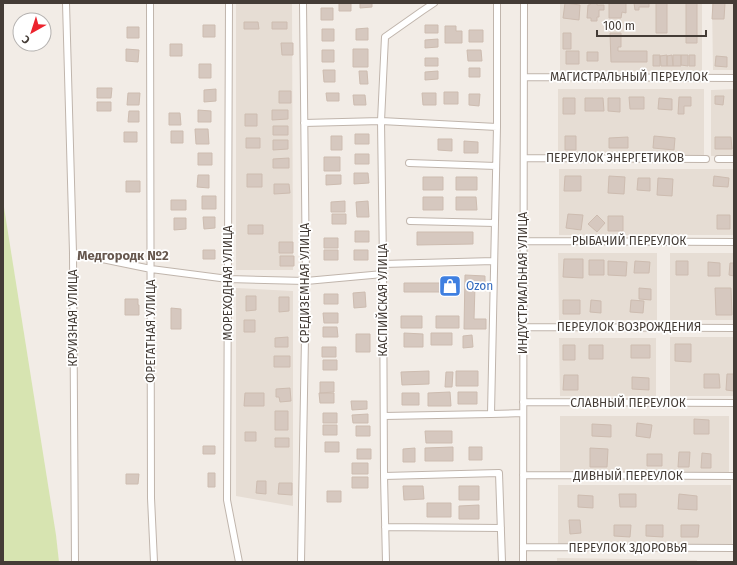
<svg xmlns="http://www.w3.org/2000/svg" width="737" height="565" viewBox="0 0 737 565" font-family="'Fira Sans',sans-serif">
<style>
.residential{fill:#e6ddd4}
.green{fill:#d7e4b1}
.building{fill:#d6c8bf;stroke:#cdbcb0}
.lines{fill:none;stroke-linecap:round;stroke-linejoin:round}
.minor-casing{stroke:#c0b5ac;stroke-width:8}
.minor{stroke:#fff;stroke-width:6}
.labels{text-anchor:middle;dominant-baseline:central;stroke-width:3.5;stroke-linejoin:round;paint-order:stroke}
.street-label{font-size:12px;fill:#443c36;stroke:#fff}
.shop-label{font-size:12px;fill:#366cbe;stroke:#fff;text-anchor:start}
.neighbourhood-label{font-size:13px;font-weight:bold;fill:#66574e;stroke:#fff}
</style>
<rect width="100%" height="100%" fill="#f2ece6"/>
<path class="residential" d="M236,3H292L293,270H236Z
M560,3H702V71H560Z
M712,3H734V70H713Z
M558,89H704V157H558Z
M734,89V156H711V90Z
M559,169H734V235H559Z
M558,253H657V320H559Z
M670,253H734V320H670Z
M236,288L293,291V506L236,496Z
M670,337H734V396H670Z
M559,338H656V396H560Z
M560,416H729V472H560Z
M558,485H731L732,546H558Z
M557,558L697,560V562H557Z"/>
<path class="green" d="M3,201L56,535L59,562H3Z"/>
<path class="building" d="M339,3H351V11H339Z
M360,3H372V7L360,8Z
M565,3L580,5L579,20L563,18Z
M590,3H597V5H604V10H599V17H597V21H591V18H587L588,5H590Z
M609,3H626V13L622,12L621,18H609Z
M634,3H649V7H639V10H635Z
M656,3H667V33H656Z
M686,3H697V43H686Z
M713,3H725L724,19H712Z
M321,8H333V20H321Z
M244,22H258L259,29H244Z
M272,22H287V29H272Z
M203,25H215V37H203Z
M425,25H438V33H425Z
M445,26H456V31H462V43H445Z
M127,27H139V38H127Z
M368,28V40H356V29Z
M322,29H334V41H322Z
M469,30H483V42H469Z
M563,33H571V49H563Z
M610,33H621V47H618V51H647V62H611Z
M438,39V47L425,48V40Z
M281,43H293V55H282Z
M170,44H182V56H170Z
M126,49L139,50L138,62L126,61Z
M353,49H368V67H353Z
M322,50H334V62H322Z
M467,50H481L482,61H468Z
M566,51H579V64H566Z
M587,52H598V61H587Z
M653,55H660V66H653Z
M667,55V66H661L660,56Z
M672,55L673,66H667V56Z
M673,55H681V66H673Z
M681,55H688V66L681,65Z
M689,55H695V66H689Z
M716,56L727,57V67L715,66Z
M425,58H438V66H425Z
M199,64H211V78H199Z
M469,68H480V77H469Z
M323,70H335V82H324Z
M359,71H367L368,84H360Z
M438,71V79L425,80V72Z
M97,88H112L111,98H97Z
M216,89V101L204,102V90Z
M279,91H291V103H279Z
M444,92H458V104H444Z
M128,93H140L139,105H127Z
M326,93H339V101H327Z
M422,93H436V105H423Z
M469,94H480L479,106L469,105Z
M353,95H365L366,105H354Z
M715,96H724L723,105L715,104Z
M629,97H644V109H630Z
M679,97H691V106H684V114H678Z
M563,98H575V114H563Z
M585,98H603L604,111H585Z
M608,98H620V112L608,111Z
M659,98L672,99V110L658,109Z
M97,102H111V111H97Z
M198,110L211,111V122H198Z
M272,110H288V119L272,120Z
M129,111H139V122H128Z
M169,113H180L181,125H169Z
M245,114H257V126H245Z
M273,126H288V135H273Z
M195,129H208L209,144H196Z
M171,131H183V143H171Z
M124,132H137V142H124Z
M355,134H369V144H355Z
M331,136H342V150H331Z
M565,136H576V150H565Z
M654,136L675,138L674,150L653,148Z
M628,137V148H609V138Z
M715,137H731L732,149H715Z
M246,138H260V148H246Z
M438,139H452V151L438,150Z
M273,140H288V149L273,150Z
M464,141L478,142V153H464Z
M198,153H212V165H198Z
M355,154H369V164H355Z
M324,157H340V171H324Z
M289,158V168H273V159Z
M354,173H368L369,183L354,184Z
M247,174H262V187H247Z
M198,175H209V188L197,187Z
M326,175H341V184L326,185Z
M565,176H581V191H564Z
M609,176L625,177L624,194L608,193Z
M714,176L729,178L728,187L713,186Z
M423,177H443V190H423Z
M456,177H477V190H456Z
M638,178H650V191L637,190Z
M658,178L673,179L672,196L657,195Z
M126,181H140V192H126Z
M274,184H289L290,193L274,194Z
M202,196H216V209H202Z
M423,197H443V210H423Z
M456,197H476L477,210H456Z
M171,200H186V210H171Z
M345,201V212H331V202Z
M368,201L369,217H357L356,202Z
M332,214H346V224H332Z
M568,214L583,215L581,230L566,228Z
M597,215L605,223L597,232L588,224Z
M717,215H730V229H717Z
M608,216H623V231H608Z
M203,217H215V228L204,229Z
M174,218H186V229L174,230Z
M248,225H263V234H248Z
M355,231H369V242H355Z
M417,232H473V244L417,245Z
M324,238H338V248H324Z
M279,242H293V253H279Z
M203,250H215V259H203Z
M324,250H338V260H324Z
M354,250H368V260H354Z
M280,256H294V266H280Z
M564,259H583V278L563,277Z
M589,260H604V275H589Z
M608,261L627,262L626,276L608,275Z
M635,261L650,262L649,273H634Z
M676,261H688V275H676Z
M708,262L720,263V276H708Z
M730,263H734V276L729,275Z
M465,275L485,276V286H475L474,319H486V329H464Z
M404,283H454V292H404Z
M639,288L651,289V300L639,299Z
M715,288H731L732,315H716Z
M365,292L366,307L354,308L353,293Z
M324,294H338V304H324Z
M246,296H256V310L246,311Z
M279,297H289V311L279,312Z
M125,299H138V305H139V315H125Z
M563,300H580V314H563Z
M591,300L601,301V313L590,312Z
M631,300L644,301L643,313L630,312Z
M171,308L181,309V329H171Z
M323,313H338V323H324Z
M401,316H422V328H401Z
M436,316H459V328H436Z
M244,320H255V332H244Z
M323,327H337L338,337H323Z
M404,333L423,334V347H404Z
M431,333H452V345H431Z
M356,334H370V352H356Z
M472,335L473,347L463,348V336Z
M288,337V347H275V338Z
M675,344H691V362L675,361Z
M563,345H575V360H563Z
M589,345H603V359H589Z
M631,345H650V358H631Z
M322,347H336V357H322Z
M274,356H290V367H274Z
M323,360H337V370H323Z
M429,371V384L402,385L401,372Z
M456,371H478V386H456Z
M446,372H453L452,387H445Z
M704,374H719L720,388H704Z
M727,374H734V391L726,390Z
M564,375H578V390H563Z
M632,377L649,378V390L632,389Z
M320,382H334V392L320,393Z
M290,388L291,401L280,402L279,397H276V389Z
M450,392L451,406H428V393Z
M458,392H477V404H458Z
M245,393H264V406H244Z
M319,393H334V403H320Z
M402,393H419V405H402Z
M351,401H367V409L352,410Z
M275,411H288V430H275Z
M323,413H337V423H323Z
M368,414V423H353L352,415Z
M694,419L709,420V434H694Z
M637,423L652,425L650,438L636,436Z
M592,424L611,425V437L592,436Z
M323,425H337V435H323Z
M356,426H370V436H356Z
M425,431H452V443H426Z
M245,432H256V441H245Z
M275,438H289V447H275Z
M325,442H339V452H325Z
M203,446H215V454H203Z
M453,447V461H425V448Z
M469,447H482V460H469Z
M415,448V462H403V449Z
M590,448L608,449L607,467H590Z
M357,449H371V459H357Z
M679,452H690L689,467H678Z
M702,453L711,454V468H701Z
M647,454H662V466H647Z
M352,463H368V474H352Z
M208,473H215V487H208Z
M126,474H139L138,484H126Z
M352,477H368V488H352Z
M257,481H266V494L256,493Z
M279,483H292V495L278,494Z
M403,486H423L424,499L404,500Z
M459,486H479V500H459Z
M327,491H341V502H327Z
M619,494H636V507H620Z
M679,494L697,496V510L678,509Z
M578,495L593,496V508L578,507Z
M427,503H451V517H427Z
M479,505V519H459V506Z
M569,520H580L581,533L570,534Z
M614,525H631L630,537L614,536Z
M646,525H663V537L646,536Z
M681,525H699L698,537H681Z"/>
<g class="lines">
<g class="minor-casing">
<path id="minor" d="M66,3L73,253L75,562
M150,3L151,498L154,562
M229,3L227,500L239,562
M524,77L734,78
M304,123L381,121L497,127V3
M497,127L491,414L523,413
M524,158L706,159
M718,159H734
M409,163L496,166
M410,221L495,223
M524,241L734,242
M73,253L151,269L228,279L306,281L383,274
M383,264L494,261
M523,327L734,328
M523,402L734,403
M384,416L491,414
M523,475L734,476
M384,476L499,473L502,562
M385,527L501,528
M523,547L734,548
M301,562L306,281L303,3
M386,562L384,476L383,264L381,121L385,37L422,11L434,3
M523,562L524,3"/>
</g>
<use href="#minor" class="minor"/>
</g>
<defs>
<g id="shop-square" transform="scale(1.15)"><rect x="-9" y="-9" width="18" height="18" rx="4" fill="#3f7fe0" stroke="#fff"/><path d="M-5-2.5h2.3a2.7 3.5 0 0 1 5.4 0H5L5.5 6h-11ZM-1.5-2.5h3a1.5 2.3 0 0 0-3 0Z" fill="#fff"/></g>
</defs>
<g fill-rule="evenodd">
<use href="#shop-square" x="450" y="286"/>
</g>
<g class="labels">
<g class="street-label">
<text x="629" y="77">МАГИСТРАЛЬНЫЙ ПЕРЕУЛОК</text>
<text x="615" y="158">ПЕРЕУЛОК ЭНЕРГЕТИКОВ</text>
<text x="629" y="241">РЫБАЧИЙ ПЕРЕУЛОК</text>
<text transform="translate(228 283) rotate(-90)">МОРЕХОДНАЯ УЛИЦА</text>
<text transform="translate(305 283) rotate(-90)">СРЕДИЗЕМНАЯ УЛИЦА</text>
<text transform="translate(523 283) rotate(-90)">ИНДУСТРИАЛЬНАЯ УЛИЦА</text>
<text transform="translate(383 300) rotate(-90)">КАСПИЙСКАЯ УЛИЦА</text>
<text transform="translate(73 318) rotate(-90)">КРУИЗНАЯ УЛИЦА</text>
<text x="629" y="327">ПЕРЕУЛОК ВОЗРОЖДЕНИЯ</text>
<text transform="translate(151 331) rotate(-90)">ФРЕГАТНАЯ УЛИЦА</text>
<text x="628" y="403">СЛАВНЫЙ ПЕРЕУЛОК</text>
<text x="628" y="476">ДИВНЫЙ ПЕРЕУЛОК</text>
<text x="628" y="548">ПЕРЕУЛОК ЗДОРОВЬЯ</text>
</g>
<g class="shop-label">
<text x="466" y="286">Ozon</text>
</g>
<g class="neighbourhood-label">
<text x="123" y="255">Медгородк №2</text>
</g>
</g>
<rect width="737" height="565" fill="none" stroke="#443c36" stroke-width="8"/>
<g transform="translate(32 32) rotate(219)"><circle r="19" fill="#ffffff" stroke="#b4b1af"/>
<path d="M0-3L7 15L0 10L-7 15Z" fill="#ec232d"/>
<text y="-6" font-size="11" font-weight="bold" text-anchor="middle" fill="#443c36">С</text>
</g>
<path d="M597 30v6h109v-6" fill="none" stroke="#443c36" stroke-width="2"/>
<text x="603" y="30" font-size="12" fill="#443c36" stroke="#ffffff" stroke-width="3" paint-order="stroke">100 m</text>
</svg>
